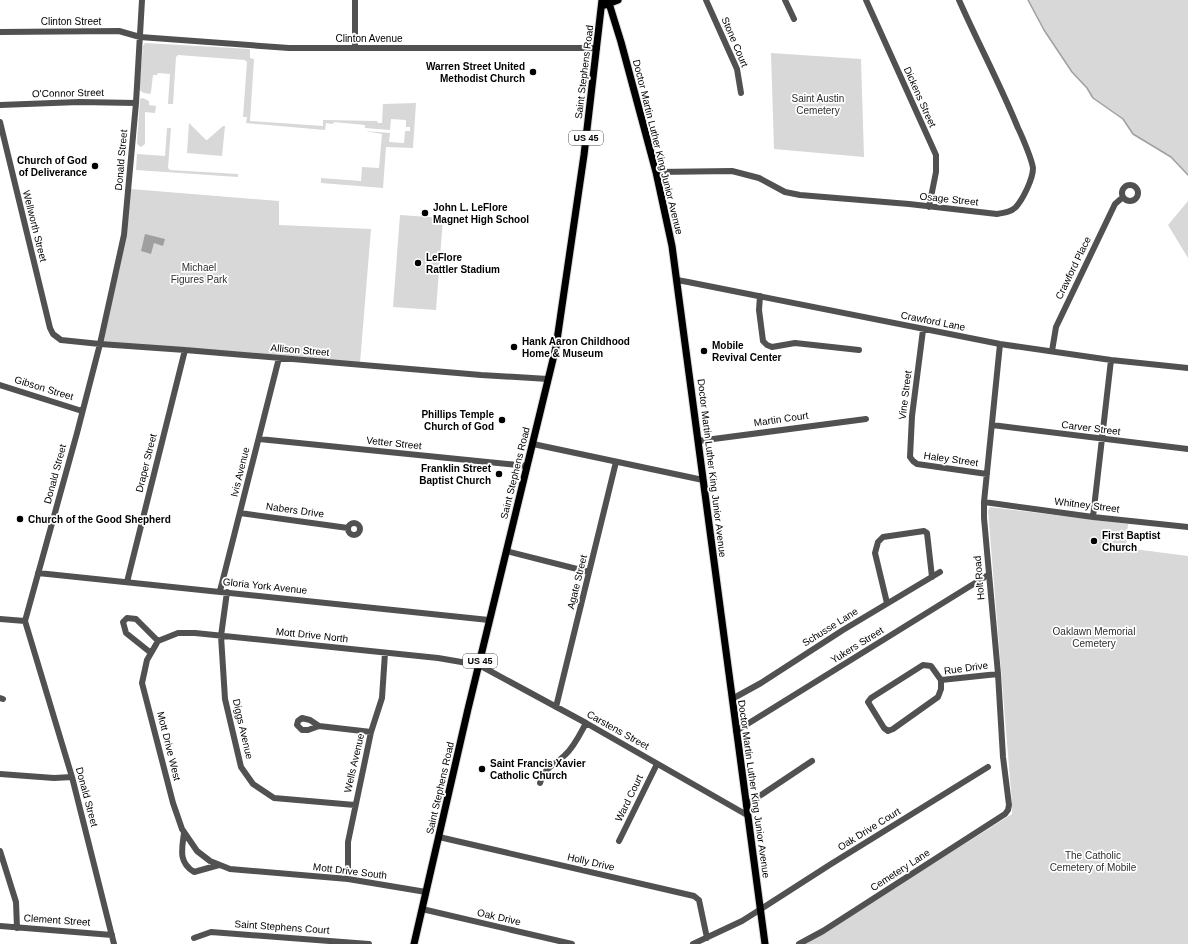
<svg xmlns="http://www.w3.org/2000/svg" width="1188" height="944" viewBox="0 0 1188 944" font-family="Arial,sans-serif">
<style>
.green{fill:#d8d8d8}
.water{fill:#9f9f9f}
.lines{fill:none;stroke-linecap:round;stroke-linejoin:round}
.stream{stroke:#9f9f9f;stroke-width:1.5}
.major-casing{stroke:#dbdbdb;stroke-width:9}
.minor{stroke:#515151;stroke-width:6}
.major{stroke:#000;stroke-width:7}
.poi-dot{fill:#000;stroke:#fff;stroke-width:1.5}
.labels{text-anchor:middle;dominant-baseline:central;stroke-width:3.5;stroke-linejoin:round;paint-order:stroke}
.shield{fill:#fff;stroke:#4c4c4c;stroke-width:1}
.shield-label{font-size:9px;font-weight:bold;fill:#000}
.street-label{font-size:10px;fill:#000;stroke:#fff}
.poi-label{font-size:10px;font-weight:bold;fill:#000;stroke:#fff;text-anchor:start}
.park-label{font-size:10px;fill:#2f2f2f;stroke:#fff}
</style>
<rect width="100%" height="100%" fill="#fff"/>
<path class="green" d="M1028,0H1188V175L1171,157L1133,134L1123,119L1093,98L1087,88L1072,72L1044,30Z
M145,43L250,49V58L254,59L250,121L323,126V120L377,121L378,123H382L383,104L416,103L413,148L386,147L383,188L321,183V178L361,181L362,167L379,168L382,134L365,131L390,133L389,142L404,143L405,131H410V127H406V120L391,119L390,130L365,128V125L334,122L333,124L326,123L325,130L246,123L247,117H243L247,62L245,60L178,55L176,57L173,104H168L170,74L158,73L157,75H153L151,92L150,94L144,93L139,90L143,46Z
M771,53L861,59L864,157L774,149Z
M143,98L149,101V105L156,106L155,113L145,112V144L141,147L138,145L137,143L140,99Z
M189,123L206,140H207L223,126H225L222,156L187,153Z
M167,128H171L168,168L170,170L238,174V177L136,170L137,154L165,156Z
M131,189L279,201V225L371,229L360,363L102,343Z
M1188,201V258L1168,225Z
M400,215L443,218L436,310L393,307Z
M990,507L1128,524L1126,548L1188,556V944H805L1012,814V803L988,511Z"/>
<path class="water" d="M145,234L165,239L163,246L154,243L151,254L141,251Z"/>
<g class="lines">
<path class="stream" d="M1028,0L1044,30L1072,72L1087,88L1093,98L1123,119L1133,134L1171,157L1188,175"/>
<g class="major-casing">
<path id="major" d="M608,0L621,42L656,172L672,246L765,944
M605,5L618,0
M414,944L468,709L556,347L584,155L602,0"/>
</g>
<path class="minor" d="M355,0V48
M706,0L737,69L741,93
M785,0L794,19
M866,0L936,155V172L929,207
M0,32L119,31L140,37L289,48H597
M0,105L79,102L136,103
M0,122L50,328L53,334L61,340L100,344L185,350L481,375L548,379
M656,172L732,171L759,178L785,192L800,195L909,204L997,214C1004,213 1011,212 1016,207C1023,199 1033,179 1033,168C1032,160 1022,136 1018,128C1000,84 978,43 959,0
M1122 193a8 8 0 1 1 16 0a8 8 0 1 1-16 0Z
M677,280L688,282L1000,344L1111,360L1188,368
M760,296L759,310L763,341L767,345L772,347L795,343L859,350
M923,330L912,416L910,457L913,461L917,464L987,474
M1052,351L1056,327L1115,204L1123,197
M0,385L82,411
M992,425L1188,449
M259,439L527,466
M698,441L866,419
M533,444L703,480
M984,502L1093,517L1188,527
M240,513L348,528
M1093,517L1111,360
M348 529a6 6 0 1 1 12 0a6 6 0 1 1-12 0Z
M506,551L589,572
M38,573L489,620
M127,582L185,350
M220,591L279,358
M227,592L221,636L225,699L241,767L253,784L274,798L355,805
M887,603L875,553L878,542L883,537L924,531L927,533L932,577
M0,619L25,621
M151,653L126,633L123,622L127,618L136,619L158,641
M941,680L931,666L923,665L871,698L868,702L884,728L888,731L893,729L938,697L941,689V680L998,674
M0,698L3,699
M732,699L761,683L843,630L940,572
M556,707L616,462
M302,718L310,720L319,726L308,730H302L297,725L298,721Z
M319,726L371,732
M736,731L988,575
M0,774L54,778L72,777
M540,783C546,765 553,767 565,755C574,747 580,734 586,723
M746,805L812,761
M184,833C182,849 178,862 194,872L219,865
M439,837L694,896L699,900L707,938
M619,841L657,764
M0,851L16,902L17,928
M348,879V842L371,732L382,698L385,653
M426,892L348,879L230,869L210,861L197,851L182,829L173,803L142,683L147,660L158,641L178,633H195L438,658L479,665L586,723L747,815
M422,909L572,944
M0,926L112,935
M194,938L211,932L369,944
M114,944L72,777L25,621L77,433L100,344L124,235L136,103L142,0
M693,944L742,921L761,909L831,864L988,767
M799,944L823,931L1005,814L1008,810L1009,805L1003,757L998,674L984,518V502L1000,344"/>
<use href="#major" class="major"/>
</g>
<g class="poi-dot">
<circle cx="533" cy="72" r="4"/>
<circle cx="95" cy="166" r="4"/>
<circle cx="425" cy="213" r="4"/>
<circle cx="418" cy="263" r="4"/>
<circle cx="514" cy="347" r="4"/>
<circle cx="704" cy="351" r="4"/>
<circle cx="502" cy="420" r="4"/>
<circle cx="499" cy="474" r="4"/>
<circle cx="20" cy="519" r="4"/>
<circle cx="1094" cy="541" r="4"/>
<circle cx="482" cy="769" r="4"/>
</g>
<g class="labels">
<g class="shield">
<rect x="569" y="131" width="34" height="14" rx="3"/>
<rect x="463" y="654" width="34" height="14" rx="3"/>
</g>
<g class="shield-label">
<text x="586" y="138">US 45</text>
<text x="480" y="661">US 45</text>
</g>
<g class="street-label">
<text x="71" y="21">Clinton Street</text>
<text x="369" y="38">Clinton Avenue</text>
<text transform="translate(735 42) rotate(67)">Stone Court</text>
<text transform="translate(584 72) rotate(-83)">Saint Stephens Road</text>
<text transform="translate(68 93) rotate(-1)">O'Connor Street</text>
<text transform="translate(920 97) rotate(66)">Dickens Street</text>
<text transform="translate(658 147) rotate(76)">Doctor Martin Luther King Junior Avenue</text>
<text transform="translate(121 160) rotate(-85)">Donald Street</text>
<text transform="translate(949 199) rotate(6)">Osage Street</text>
<text transform="translate(35 226) rotate(76)">Wellworth Street</text>
<text transform="translate(1073 268) rotate(-64)">Crawford Place</text>
<text transform="translate(933 321) rotate(11)">Crawford Lane</text>
<text transform="translate(300 350) rotate(5)">Allison Street</text>
<text transform="translate(44 388) rotate(17)">Gibson Street</text>
<text transform="translate(905 395) rotate(-83)">Vine Street</text>
<text transform="translate(781 419) rotate(-8)">Martin Court</text>
<text transform="translate(1091 428) rotate(7)">Carver Street</text>
<text transform="translate(394 443) rotate(6)">Vetter Street</text>
<text transform="translate(951 459) rotate(8)">Haley Street</text>
<text transform="translate(146 463) rotate(-76)">Draper Street</text>
<text transform="translate(712 468) rotate(83)">Doctor Martin Luther King Junior Avenue</text>
<text transform="translate(240 472) rotate(-76)">Ivis Avenue</text>
<text transform="translate(515 473) rotate(-76)">Saint Stephens Road</text>
<text transform="translate(55 474) rotate(-75)">Donald Street</text>
<text transform="translate(1087 505) rotate(7)">Whitney Street</text>
<text transform="translate(295 510) rotate(8)">Nabers Drive</text>
<text transform="translate(979 578) rotate(-95)">Holt Road</text>
<text transform="translate(577 582) rotate(-76)">Agate Street</text>
<text transform="translate(265 586) rotate(6)">Gloria York Avenue</text>
<text transform="translate(830 627) rotate(-32)">Schusse Lane</text>
<text transform="translate(312 635) rotate(6)">Mott Drive North</text>
<text transform="translate(857 645) rotate(-32)">Yukers Street</text>
<text transform="translate(966 668) rotate(-8)">Rue Drive</text>
<text transform="translate(243 729) rotate(77)">Diggs Avenue</text>
<text transform="translate(618 730) rotate(29)">Carstens Street</text>
<text transform="translate(169 746) rotate(76)">Mott Drive West</text>
<text transform="translate(354 763) rotate(-77)">Wells Avenue</text>
<text transform="translate(440 788) rotate(-77)">Saint Stephens Road</text>
<text transform="translate(754 789) rotate(82)">Doctor Martin Luther King Junior Avenue</text>
<text transform="translate(87 797) rotate(75)">Donald Street</text>
<text transform="translate(629 798) rotate(-64)">Ward Court</text>
<text transform="translate(869 829) rotate(-32)">Oak Drive Court</text>
<text transform="translate(591 862) rotate(13)">Holly Drive</text>
<text transform="translate(900 870) rotate(-33)">Cemetery Lane</text>
<text transform="translate(350 871) rotate(7)">Mott Drive South</text>
<text transform="translate(499 917) rotate(13)">Oak Drive</text>
<text transform="translate(57 920) rotate(4)">Clement Street</text>
<text transform="translate(282 927) rotate(4)">Saint Stephens Court</text>
</g>
<g class="poi-label">
<text x="525" y="66" text-anchor="end">Warren Street United<tspan x="525" dy="12">Methodist Church</tspan></text>
<text x="87" y="160" text-anchor="end">Church of God<tspan x="87" dy="12">of Deliverance</tspan></text>
<text x="433" y="207">John L. LeFlore<tspan x="433" dy="12">Magnet High School</tspan></text>
<text x="426" y="257">LeFlore<tspan x="426" dy="12">Rattler Stadium</tspan></text>
<text x="522" y="341">Hank Aaron Childhood<tspan x="522" dy="12">Home &amp; Museum</tspan></text>
<text x="712" y="345">Mobile<tspan x="712" dy="12">Revival Center</tspan></text>
<text x="494" y="414" text-anchor="end">Phillips Temple<tspan x="494" dy="12">Church of God</tspan></text>
<text x="491" y="468" text-anchor="end">Franklin Street<tspan x="491" dy="12">Baptist Church</tspan></text>
<text x="28" y="519">Church of the Good Shepherd</text>
<text x="1102" y="535">First Baptist<tspan x="1102" dy="12">Church</tspan></text>
<text x="490" y="763">Saint Francis Xavier<tspan x="490" dy="12">Catholic Church</tspan></text>
</g>
<g class="park-label">
<text x="818" y="98">Saint Austin<tspan x="818" dy="12">Cemetery</tspan></text>
<text x="199" y="267">Michael<tspan x="199" dy="12">Figures Park</tspan></text>
<text x="1094" y="631">Oaklawn Memorial<tspan x="1094" dy="12">Cemetery</tspan></text>
<text x="1093" y="855">The Catholic<tspan x="1093" dy="12">Cemetery of Mobile</tspan></text>
</g>
</g>
</svg>
